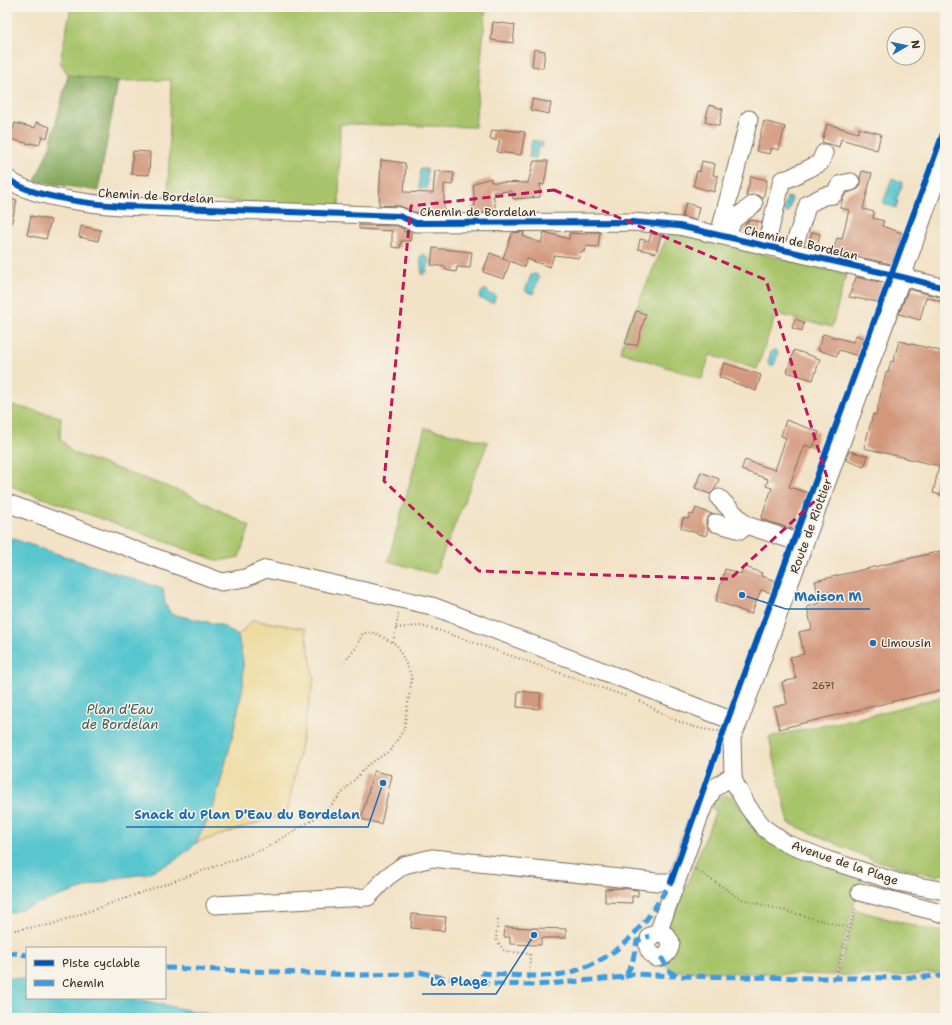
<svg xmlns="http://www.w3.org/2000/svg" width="952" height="1025" viewBox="0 0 952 1025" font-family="'Shantell Sans',sans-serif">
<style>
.green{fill:#a8c46b;stroke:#727744}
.forest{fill:#86aa5f;stroke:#606a3e}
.sand{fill:#eeda9e;stroke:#94825e}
.water{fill:#59c6cf;stroke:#4a7876}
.building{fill:#d3977b}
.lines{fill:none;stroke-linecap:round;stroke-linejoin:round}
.minor-casing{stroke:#7b6a59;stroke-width:19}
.path{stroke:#7b6a59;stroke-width:2;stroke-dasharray:1 3;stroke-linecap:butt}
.minor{stroke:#fff;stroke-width:17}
.quiet{stroke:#3f9ce0;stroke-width:5;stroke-dasharray:10 5;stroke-linecap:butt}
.cycleway-casing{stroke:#f7f3e8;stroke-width:8}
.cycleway{stroke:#0057b8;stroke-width:6}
.marked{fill:none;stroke:#c2185b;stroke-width:3;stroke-dasharray:8 5;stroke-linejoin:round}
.poi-dot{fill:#1f6fb2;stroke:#f7f3e8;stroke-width:1.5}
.labels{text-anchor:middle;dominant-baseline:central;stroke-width:3;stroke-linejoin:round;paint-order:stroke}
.number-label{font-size:10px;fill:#614535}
.street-label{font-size:12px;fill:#3b2a1e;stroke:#f7f3e8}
.poi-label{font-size:12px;fill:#3b2a1e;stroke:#f7f3e8;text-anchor:start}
.water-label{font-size:13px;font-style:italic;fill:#445953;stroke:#f7f3e8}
.leader{fill:none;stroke:#1f6fb2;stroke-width:1.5}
.callout-dot{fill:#1f6fb2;stroke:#f7f3e8;stroke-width:1.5}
.callout-label{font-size:13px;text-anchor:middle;font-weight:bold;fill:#1f6fb2;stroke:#f7f3e8;stroke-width:3;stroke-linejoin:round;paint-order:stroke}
</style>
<rect width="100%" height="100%" fill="#f7f3e8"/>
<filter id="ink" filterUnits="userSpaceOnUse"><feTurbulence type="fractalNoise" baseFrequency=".025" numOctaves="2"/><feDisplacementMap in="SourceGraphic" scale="8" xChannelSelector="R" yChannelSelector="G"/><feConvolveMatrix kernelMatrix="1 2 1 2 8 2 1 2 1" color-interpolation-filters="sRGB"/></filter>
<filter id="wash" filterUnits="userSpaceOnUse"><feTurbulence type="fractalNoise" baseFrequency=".012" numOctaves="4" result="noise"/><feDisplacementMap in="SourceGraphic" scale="16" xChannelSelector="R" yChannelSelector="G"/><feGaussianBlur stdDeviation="0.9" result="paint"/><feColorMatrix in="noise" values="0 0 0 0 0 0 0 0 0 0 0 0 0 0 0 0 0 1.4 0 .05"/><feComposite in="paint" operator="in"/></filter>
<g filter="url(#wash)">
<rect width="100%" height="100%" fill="#f2e2c6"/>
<path class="green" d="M71,7H486L475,127L340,124L339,210L168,197L171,80L118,81L68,75L60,62Z
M669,232L846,274L832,327L776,314L757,369L710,355L702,379L621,352L628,327Z
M7,404L61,417L60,438L73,453L188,494L250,526L239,557L219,561L7,485Z
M425,428L488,442L435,574L388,561Z
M945,696V874L935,876L873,860L789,823L769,737L872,715Z
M726,795L734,798L741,809L862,877L834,975L671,971L665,964L670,931L668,924L669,913L675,915L716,810L709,807L715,798Z
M856,910L922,928L945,932V972L896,976L837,975Z"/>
<path class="forest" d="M68,75L118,81L98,191L35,181L50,146Z"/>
<path class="sand" d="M253,620L305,629L314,679L287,813L196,843L213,809L233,734L243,686V661L238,636Z"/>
<path class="water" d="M532,140L543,142L542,147H538L536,158L529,157Z
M420,169H427V189L419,188Z
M892,178L903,183L896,200L898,201L896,208L883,203Z
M787,197L792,198L789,211L787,213L783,210Z
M422,255H426L429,259L427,272H423L424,275L422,274L421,264L420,258Z
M535,274L537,275L539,278L533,294L525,291L531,275Z
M485,290H487L488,293L496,296L493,303L479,298L482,291Z
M774,350L777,351L778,354L774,365L772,366L769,365L768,362L771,352Z
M7,537L163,589L165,604L171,614L221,625L238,636L243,661V686L233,734L213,809L196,843L173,862L145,874L117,878L60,896L7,914Z
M7,977L27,980V998H131L226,1018H7Z"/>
<g id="blocks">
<path class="building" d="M493,22L515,25L513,43L491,40Z
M534,49L545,51L543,68L532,66Z
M533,99L551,103L549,114L530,110Z
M709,105L723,109L719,126L705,122Z
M764,121L785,127L779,150L772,148L770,154L756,151Z
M36,122L50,127L47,138L42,136L39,145L30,143V144L10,139L15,123L35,128Z
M827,124L858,133L859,128L881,134L877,150L841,139L839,147L822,142Z
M500,129L525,132L521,155L497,152L500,141L490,139L492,130L500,131Z
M133,151L150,152L149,175L131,174Z
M381,160L405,163V166H406L404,192L433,193L435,171L454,173L452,185L444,184V212H414L400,206L379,205Z
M534,161H548L544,185L540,184V197L513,199L512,191L493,192L496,213H473L472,207L475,206L473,185L478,182L491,178V182L528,183Z
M702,161L715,164L713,175L718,176L714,192L693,186L697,171L700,172Z
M862,171L872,173L863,209L874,212L873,218L884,221L882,226L902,233L891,264L833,251L837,238L842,239L849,210L840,208L843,198L847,193L858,189L861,185L860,178Z
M751,176L767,180L763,199L757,195L746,196Z
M7,198L17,200L11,225H7Z
M686,203L699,207L696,220L682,217Z
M31,216L51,220L46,239L27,235Z
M750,220L762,222L759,234L744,231L746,223Z
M359,225L397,226L404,229V232H411L410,241H401L400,248L392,247V231L359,229Z
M81,226L101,230L98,241L79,237Z
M524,232L523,236L541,243L544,232L569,239V233L586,234V232H600L598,247L585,246L584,252H580L579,258L554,255L550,267L527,259L524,267L503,258L512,233Z
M812,232L820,234L818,243L809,241Z
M651,234L661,235L656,253L638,249L640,239L649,241Z
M433,248L472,252L470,268L457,267L456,272L445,270L446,267L431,265Z
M490,253L510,261L504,279L483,272Z
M856,277L885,283L878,302L849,297Z
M908,289L944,298L943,302L926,297L920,320L899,314Z
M636,311L646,314L637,345L625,344Z
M795,319L804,322L802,331L792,328Z
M823,334L853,342L856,335L864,338L858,356L839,350L837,356L818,350Z
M899,341L945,352V496L933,493L939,466L864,448L873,414L876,415L886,372H888L891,361L893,362Z
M794,350L820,359L813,380L787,372Z
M724,363L761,375L756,391L719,377Z
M786,420L819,432L813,448L805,445L789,487L809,493L804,505H803L795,530L761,519L772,488L766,486L768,479L741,470L745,460L775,470L786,438L781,436Z
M849,451L868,456L864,467L846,460Z
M701,472L719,479L715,489L710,494L695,488Z
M696,508L712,514L709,516L706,521V525L708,529L706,536L681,528L683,518L688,519L690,514L693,515Z
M945,550V689L779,729L774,707L787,704L782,682L796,679L790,657L804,654L799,632L812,629L807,607L820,603L815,581Z
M743,566L762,573L761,576L777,581L772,593L761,590L751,614L716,601L725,569L741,574Z
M518,691L541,693L539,709L517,707Z
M374,771L392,775L381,824L361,819Z
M623,888L638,890V896H632V903L605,902V889Z
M412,914L446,917L444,931L411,928Z
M505,927L566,929V938H541V945L510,944V937H504Z"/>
</g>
</g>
<g filter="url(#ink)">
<use href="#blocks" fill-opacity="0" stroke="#7b6a59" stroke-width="1"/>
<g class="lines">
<g class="minor-casing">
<path id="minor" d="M945,155L902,277L739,722L732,737L733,775L734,782L748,807L764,828L785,843L828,860L897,882L945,891
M7,178C28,197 92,204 121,206L399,216L416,223L632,222L679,226L902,277L945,288
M719,235L749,119
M727,237L733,220L754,204
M766,246L782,180L790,178L820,163L824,153
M792,252L808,204L824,196L833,195L841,184L851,182
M719,498L746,525L804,544
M7,503L222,582L245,578L266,569L432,606L728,719L739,722
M716,523L741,530L746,525
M860,892L945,914
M215,905L368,897L387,877L404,865L432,858L657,882H675
M658,933L666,935L671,942C670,953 666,957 656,958C647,951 646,946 650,936L658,933L702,810L713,789L733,775"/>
</g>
<path class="path" d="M940,142L945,128
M396,628L420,626L438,630L628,697
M393,642L399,612
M640,701C664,715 690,730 719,731
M709,775L717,751
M695,869L741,899L849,928
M498,920L496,939L504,951L530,954L529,985
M7,931L50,925L264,849L324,813L368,765L391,750L404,729L412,677L397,645L375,633H363L355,649L345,661
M835,979L855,909
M480,983L481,973"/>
<use href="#minor" class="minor"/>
<path class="quiet" d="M7,952L27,955
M661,957L670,972L677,976C766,977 856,980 945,976
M165,968L361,975L409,974L420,972L439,977L490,984L537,985L625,977L632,964L637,941L650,936
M481,973C506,975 539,978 563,974C593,968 621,950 640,927C652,914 661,897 671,882
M625,977L633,974L675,976"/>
<g class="cycleway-casing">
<path id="cycleway" d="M7,178C28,197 92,204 121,206L399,216L416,223L632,222L679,226L902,277L945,288
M671,882L728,719L945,128"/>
</g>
<use href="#cycleway" class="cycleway"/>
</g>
</g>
<path class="marked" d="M554,190L766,280L830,487L730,579L479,571L384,481L411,206Z"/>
<circle class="poi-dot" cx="873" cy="643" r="4"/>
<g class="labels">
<g class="number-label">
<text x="823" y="685">2671</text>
</g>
<g class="street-label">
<text transform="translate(156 196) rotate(3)">Chemin de Bordelan</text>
<text x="478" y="212">Chemin de Bordelan</text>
<text transform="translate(801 243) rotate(13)">Chemin de Bordelan</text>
<text transform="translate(811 526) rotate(-70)">Route de Riottier</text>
<text transform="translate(845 863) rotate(19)">Avenue de la Plage</text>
</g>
<g class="poi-label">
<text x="881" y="643">Limousin</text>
</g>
<g class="water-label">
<text x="120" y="709">Plan d'Eau<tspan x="120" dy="15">de Bordelan</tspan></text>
</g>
</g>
<path class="leader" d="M742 595L786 609H870M383 783L368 827H126M534 935L496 994H422"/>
<g class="callout-dot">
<circle cx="742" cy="595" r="4"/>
<circle cx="383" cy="783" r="4"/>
<circle cx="534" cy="935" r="4"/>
</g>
<g class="callout-label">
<text x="828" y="601">Maison M</text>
<text x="247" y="819">Snack du Plan D'Eau du Bordelan</text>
<text x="459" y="986">La Plage</text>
</g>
<rect width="952" height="1025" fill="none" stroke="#f7f3e8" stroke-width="24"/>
<rect x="26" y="947" width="140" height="52" fill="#f7f3e8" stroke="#aca397"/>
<rect x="34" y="960" width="20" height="6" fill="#0057b8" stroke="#aca397"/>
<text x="62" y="967" font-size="12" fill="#3b2a1e">Piste cyclable</text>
<rect x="34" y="980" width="20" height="6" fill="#3f9ce0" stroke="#aca397"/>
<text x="62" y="987" font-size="12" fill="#3b2a1e">Chemin</text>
<g transform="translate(906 46) rotate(81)"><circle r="19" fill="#f7f3e8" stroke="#aca397"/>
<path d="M0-3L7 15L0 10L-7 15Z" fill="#1f6fb2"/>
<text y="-6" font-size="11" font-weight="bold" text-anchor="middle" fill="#3b2a1e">N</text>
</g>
</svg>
